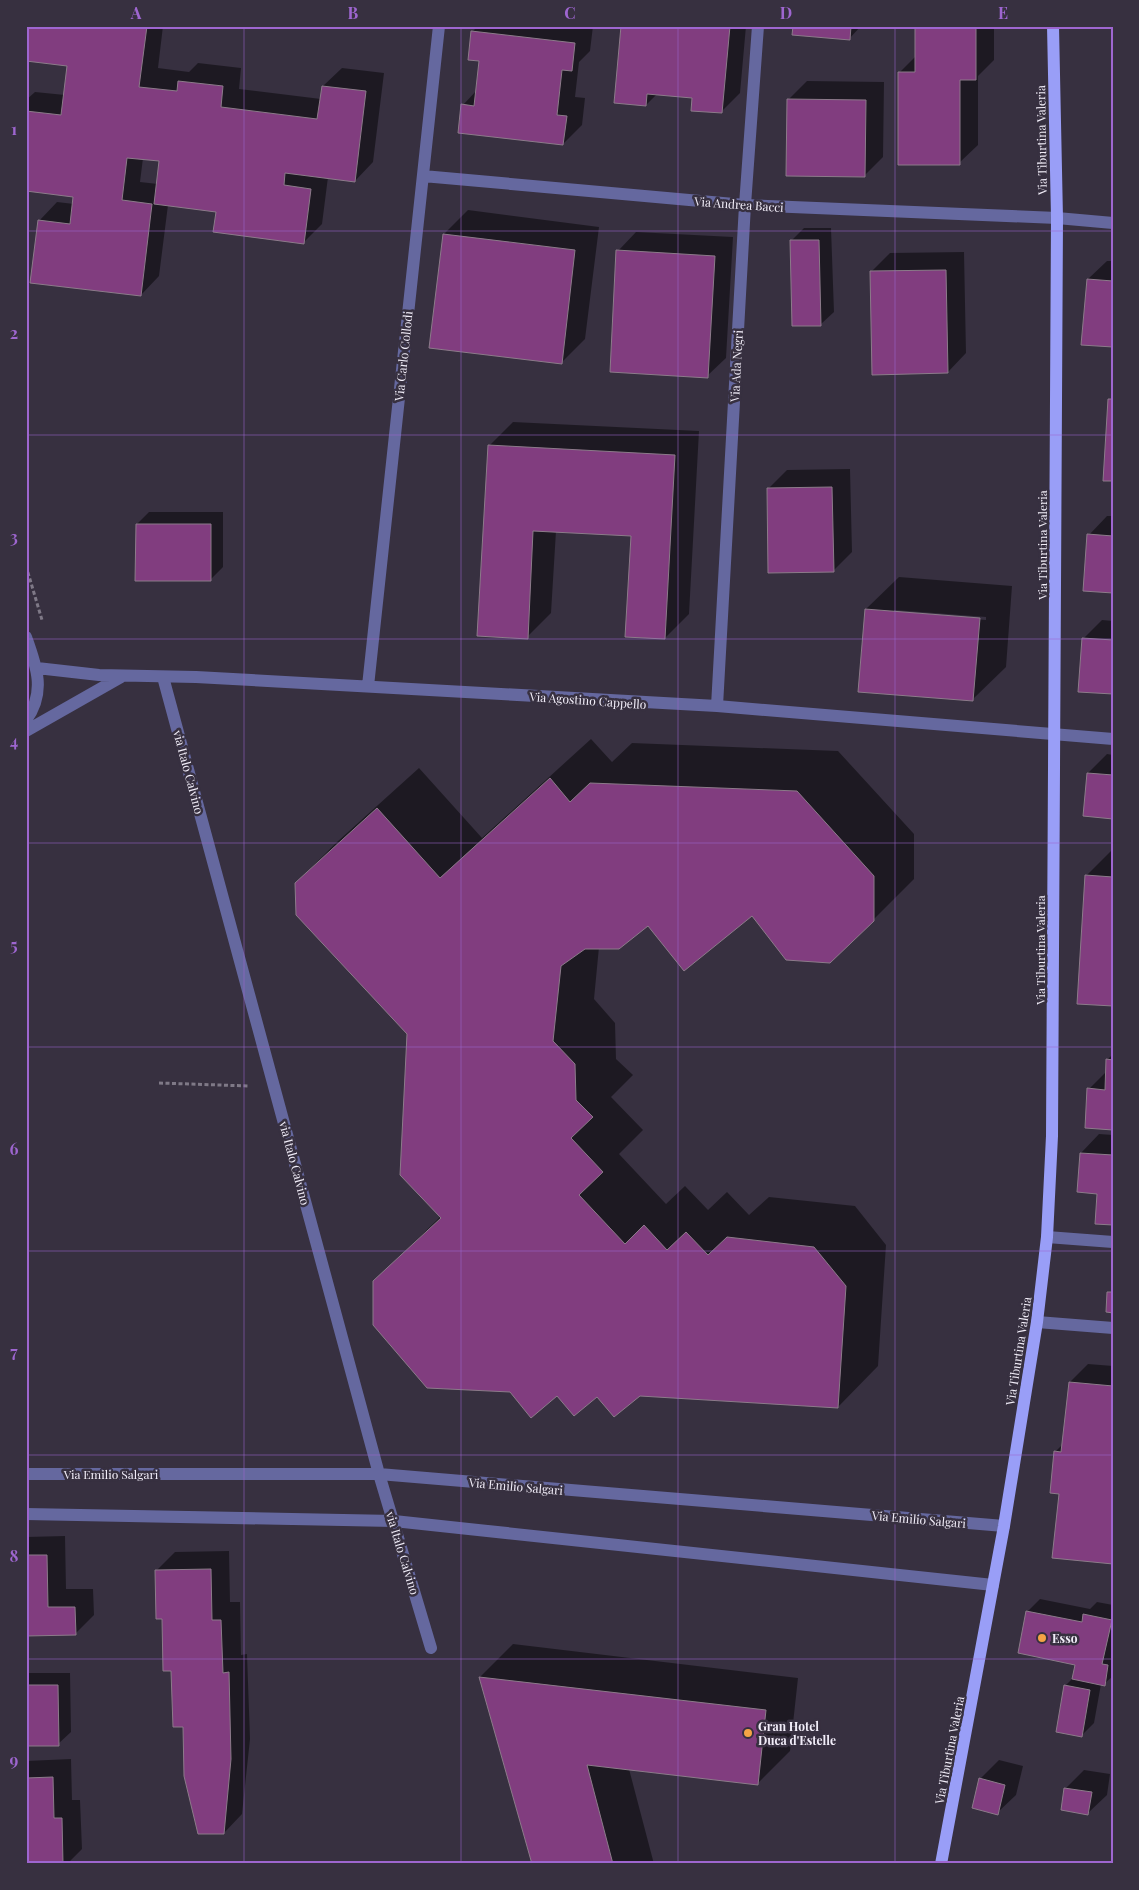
<svg xmlns="http://www.w3.org/2000/svg" width="1139" height="1890" viewBox="0 0 1139 1890" font-family="'Playfair Display',serif">
<style>
.shadow{fill:#0007;fill-rule:evenodd}
.building{fill:#813d7f;stroke:#8c7b8a}
.lines{fill:none;stroke-linecap:round;stroke-linejoin:round}
.path{stroke:#7f7987;stroke-width:3;stroke-dasharray:4 2.5;stroke-linecap:butt}
.street{stroke:#65689f;stroke-width:12}
.primary{stroke:#999ef7;stroke-width:12}
.grid{fill:none;stroke:#9e66d0;stroke-width:1;stroke-opacity:0.55}
.poi-dot{fill:#f5a345;stroke:#373040;stroke-width:2}
.labels{text-anchor:middle;dominant-baseline:central;stroke-width:5;stroke-linejoin:round;paint-order:stroke}
.street-label{font-size:12px;fill:#f1edf8;stroke:#373040}
.poi-label{font-size:12px;font-weight:bold;fill:#f1edf8;stroke:#373040;text-anchor:start}
.neatline{fill:none;stroke:#9e66d0;stroke-width:2}
.grid-label{font-size:16px;text-anchor:middle;font-weight:bold;fill:#9e66d0}
</style>
<rect width="100%" height="100%" fill="#373040"/>
<path class="shadow" d="M26,26H163L158,68L189,72L198,63L241,68L239,89L321,99L323,86L342,68L384,73L373,162L355,181L328,177L322,224L304,242L217,211L168,205L159,276L141,295L39,221L57,202L74,204V195L26,190V100L35,92L65,95L69,65ZM143,158L160,160L158,184L140,182Z
M478,26H593L590,51L579,62L575,97L585,98L582,125L563,144L463,105L477,90L480,60L473,31Z
M622,26H746L740,93L721,112L694,97L658,93L646,105Z
M794,26H861L849,39Z
M916,26H994V60L978,76V145L959,163L899,73L916,56Z
M807,81L884,82L883,157L864,176L788,100Z
M468,210L599,227L585,339L561,363L444,234Z
M804,228H831L834,312L821,324L791,241Z
M636,232L733,237L726,358L707,376L618,251Z
M964,252L966,353L948,372L871,272L890,253Z
M1107,261H1113V346L1088,279Z
M513,422L699,431L689,614L665,638L632,535L556,531L551,613L527,637L489,446Z
M850,469L852,552L833,571L768,489L787,470Z
M149,512H223V567L210,580L137,524Z
M1107,516H1113V592L1089,535Z
M899,577L1012,586L1006,667L973,699L866,609ZM894,610L986,617V620L894,612Z
M1102,620L1113,621V692L1083,639Z
M591,739L612,762L632,743L838,751L914,834V879L873,920L752,915L648,924L599,947L594,999L615,1023L616,1059L633,1075L611,1097L643,1130L619,1154L666,1204L685,1186L708,1210L727,1192L749,1215L769,1197L855,1206L886,1245L878,1366L838,1407L640,1394L597,1395L511,1391L374,1282L441,1216L408,1033L296,883L337,842L419,768L482,838Z
M1107,754L1113,755V818L1088,773Z
M1113,849V1005L1086,876Z
M1113,1054V1128L1089,1089L1107,1071V1060Z
M1099,1134L1113,1135V1224L1081,1153Z
M1088,1364L1113,1366V1563L1055,1452L1063,1444L1070,1382Z
M65,1536L66,1589H93L94,1615L75,1634L26,1635V1537Z
M229,1551L230,1602H240L241,1655L247,1654L250,1739L242,1814L224,1833L184,1725L156,1571L175,1552Z
M1040,1599L1090,1609L1097,1602L1113,1605V1676L1104,1684H1101L1094,1723L1081,1736L1065,1686L1073,1678L1076,1664L1028,1611Z
M513,1644L798,1678L790,1751L757,1784L629,1769L654,1864H533L480,1677Z
M26,1673H70L71,1732L58,1744L26,1745Z
M71,1759L72,1800H80L82,1849L67,1864H26V1761Z
M999,1760L1023,1766L1016,1795L997,1813L980,1779Z
M1084,1770L1110,1774L1107,1795L1088,1813L1065,1789Z"/>
<path class="building" d="M26,26H147L139,87L177,91L178,81L223,86L221,107L317,119L322,86L366,91L355,182L285,173L284,185L311,189L304,244L213,232L216,212L154,204L159,161L127,158L122,200L152,204L141,296L30,283L38,220L70,224L73,197L26,191V111L61,115L67,66L26,61Z
M621,26H730L722,113L691,111L692,98L647,94L646,106L614,103Z
M793,26H851L850,40L792,35Z
M915,26H976V80H960V165H898V72H915Z
M471,31L575,43L572,71L562,70L557,115L567,116L563,145L458,133L461,104L474,106L479,61L468,60Z
M787,99L866,100L865,177L786,176Z
M443,234L575,250L562,364L429,348Z
M790,240H819L821,326H792Z
M616,250L715,256L708,378L610,372Z
M946,270L948,373L872,375L870,271Z
M1087,279L1113,281V347L1081,345Z
M1108,399H1113V481H1103Z
M488,445L675,455L665,639L625,637L631,536L533,531L528,639L477,636Z
M832,487L834,572L768,573L767,488Z
M136,524H211V581H135Z
M1087,534L1113,536V593L1083,591Z
M865,609L980,618L973,701L858,692Z
M1082,638L1113,640V694L1078,692Z
M1087,773L1113,775V819L1083,816Z
M550,778L570,802L590,783L797,791L874,876V921L830,963L786,960L752,916L684,971L648,926L619,949H585L561,966L553,1041L575,1064L576,1100L593,1117L571,1138L603,1172L579,1195L625,1244L644,1225L667,1250L686,1232L708,1255L727,1237L814,1247L846,1286L838,1408L640,1396L614,1417L597,1397L574,1416L557,1396L531,1418L510,1392L427,1388L373,1325V1281L441,1218L400,1175L407,1034L296,915L295,883L377,808L440,878Z
M1085,875L1113,877V1006L1077,1004Z
M1106,1059L1113,1060V1130L1085,1128L1087,1088L1105,1090Z
M1080,1153L1113,1155V1225L1095,1224L1097,1194L1077,1192Z
M1107,1292H1113V1313L1106,1312Z
M1069,1382L1113,1386V1564L1052,1558L1059,1494L1050,1493L1054,1451L1061,1452Z
M26,1555H47L48,1607H75L76,1635L26,1636Z
M211,1569L212,1620H221L223,1673L229,1672L231,1759L224,1834H198L184,1776L183,1727H173L171,1671H163L162,1619H156L155,1570Z
M1026,1611L1082,1622L1083,1614L1112,1620L1102,1664L1108,1665L1105,1686L1072,1679L1075,1665L1018,1653Z
M479,1677L766,1710L758,1785L587,1765L613,1864H532Z
M26,1685H58L59,1746H26Z
M1064,1685L1090,1690L1082,1737L1056,1732Z
M53,1777L54,1818H62L63,1864H26V1778Z
M979,1778L1005,1785L998,1815L972,1808Z
M1064,1788L1092,1792L1088,1815L1061,1810Z"/>
<g class="lines">
<path class="path" d="M26,566L42,620
M159,1083L249,1086"/>
<path class="street" d="M423,176L745,205L1057,218L1113,223
M26,637C37,667 46,693 26,720
M37,668L99,675L196,677L717,706L1113,739
M163,677L379,1474L431,1648
M368,686L439,26
M717,706L745,205L758,26
M26,731L121,677
M1047,1237L1113,1242
M1037,1322L1113,1328
M26,1474H379L1004,1526
M26,1514L394,1521L993,1585"/>
<path class="primary" d="M941,1864L1004,1526L1037,1322L1047,1237L1052,1136L1057,218L1053,26"/>
</g>
<path class="grid" d="M244,26V1864M461,26V1864M678,26V1864M895,26V1864M26,231H1113M26,435H1113M26,639H1113M26,843H1113M26,1047H1113M26,1251H1113M26,1455H1113M26,1659H1113"/>
<g class="poi-dot">
<circle cx="1042" cy="1638" r="5"/>
<circle cx="748" cy="1733" r="5"/>
</g>
<g class="labels">
<g class="street-label">
<text transform="translate(1041 140) rotate(-91)">Via Tiburtina Valeria</text>
<text transform="translate(739 204) rotate(4)">Via Andrea Bacci</text>
<text transform="translate(403 356) rotate(-84)">Via Carlo Collodi</text>
<text transform="translate(736 366) rotate(-87)">Via Ada Negri</text>
<text transform="translate(1042 545) rotate(-90)">Via Tiburtina Valeria</text>
<text transform="translate(588 700) rotate(4)">Via Agostino Cappello</text>
<text transform="translate(189 772) rotate(75)">via Italo Calvino</text>
<text transform="translate(1040 950) rotate(-90)">Via Tiburtina Valeria</text>
<text transform="translate(295 1163) rotate(75)">via Italo Calvino</text>
<text transform="translate(1018 1351) rotate(-81)">Via Tiburtina Valeria</text>
<text x="111" y="1474">Via Emilio Salgari</text>
<text transform="translate(516 1486) rotate(5)">Via Emilio Salgari</text>
<text transform="translate(919 1519) rotate(5)">Via Emilio Salgari</text>
<text transform="translate(403 1553) rotate(73)">via Italo Calvino</text>
<text transform="translate(949 1750) rotate(-79)">Via Tiburtina Valeria</text>
</g>
<g class="poi-label">
<text x="1052" y="1638">Esso</text>
<text x="758" y="1726">Gran Hotel<tspan x="758" dy="14">Duca d'Estelle</tspan></text>
</g>
</g>
<rect width="1139" height="1890" fill="none" stroke="#373040" stroke-width="55"/>
<rect x="28" y="28" width="1084" height="1834" class="neatline"/>
<g class="grid-label">
<text x="136" y="19">A</text>
<text x="353" y="19">B</text>
<text x="570" y="19">C</text>
<text x="786" y="19">D</text>
<text x="1003" y="19">E</text>
<text x="14" y="135">1</text>
<text x="14" y="339">2</text>
<text x="14" y="543">3</text>
<text x="14" y="747">4</text>
<text x="14" y="951">5</text>
<text x="14" y="1155">6</text>
<text x="14" y="1358">7</text>
<text x="14" y="1562">8</text>
<text x="14" y="1766">9</text>
</g>
</svg>
